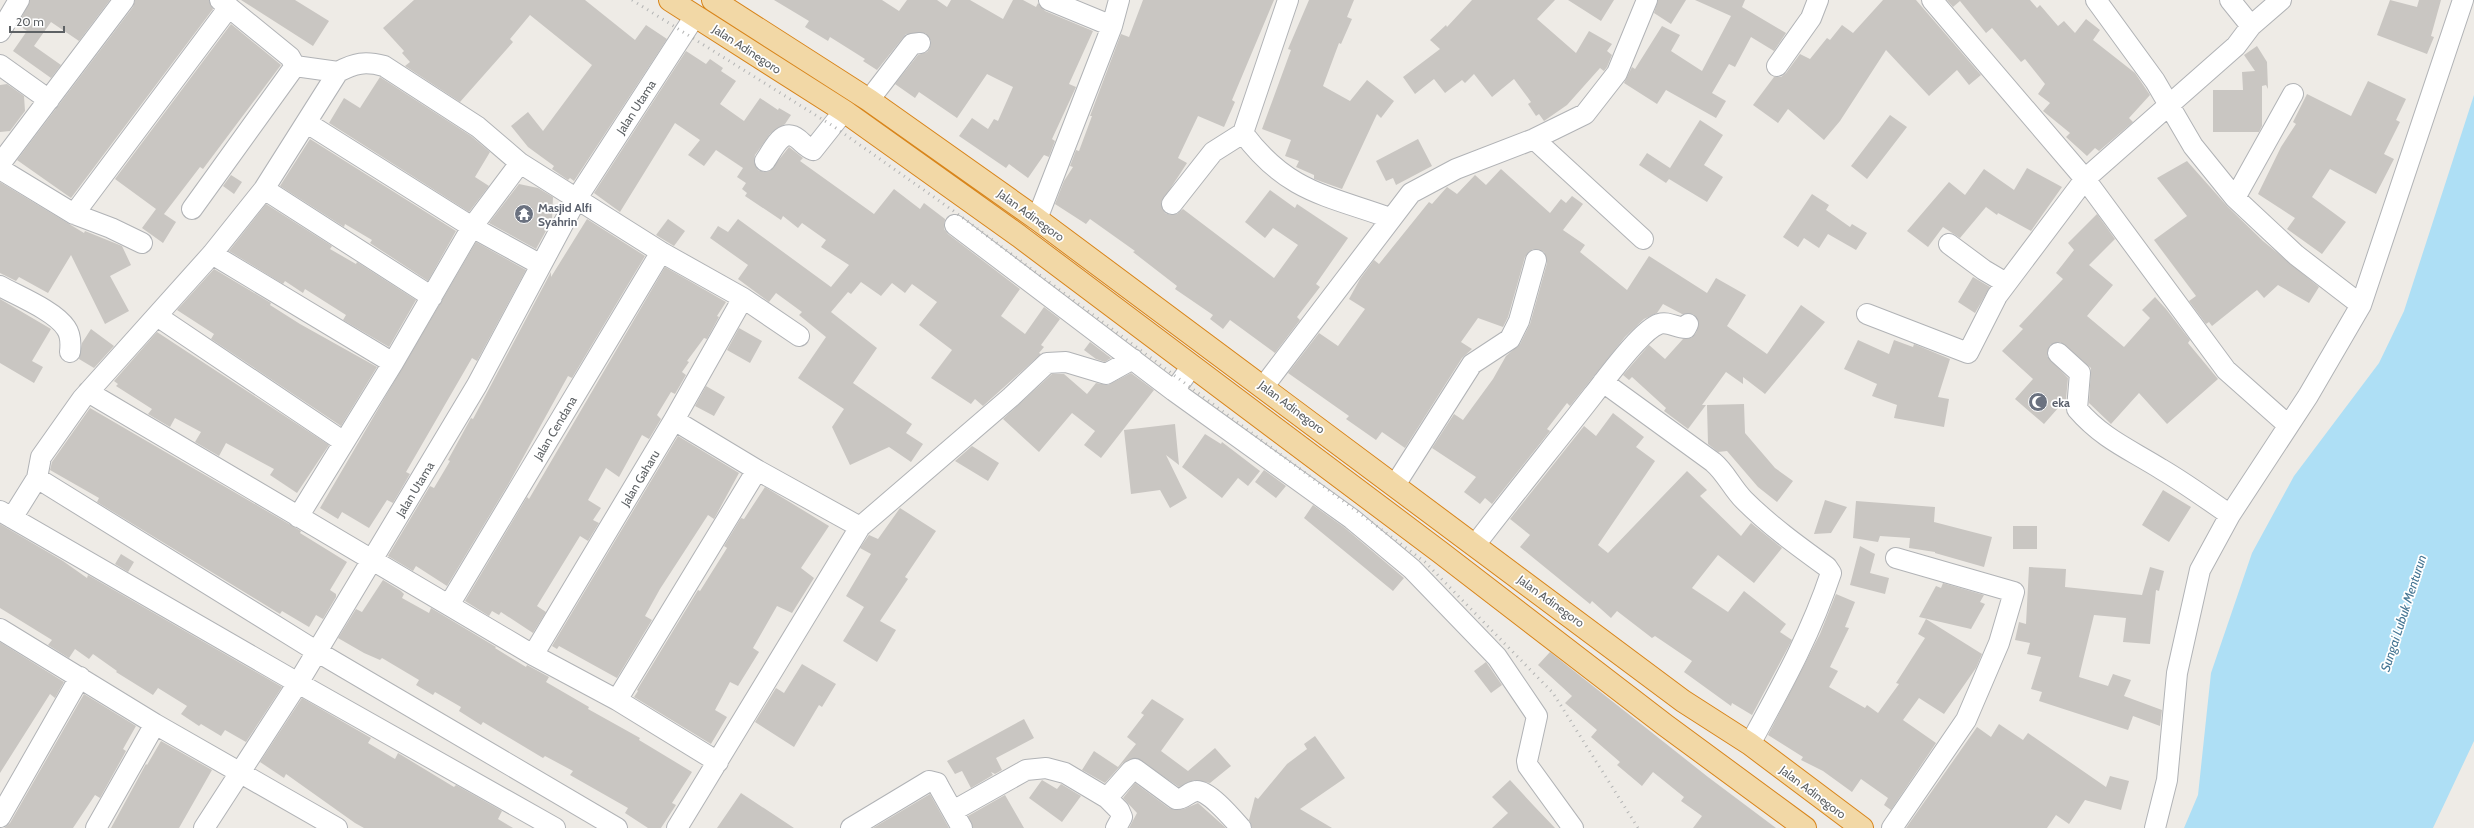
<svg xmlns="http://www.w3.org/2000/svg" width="2474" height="828" viewBox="0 0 2474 828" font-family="Cabin,sans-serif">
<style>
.water{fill:#aedff5}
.building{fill:#c9c6c2}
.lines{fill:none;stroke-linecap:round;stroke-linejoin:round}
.minor-casing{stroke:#b1b3b6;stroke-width:22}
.trunk-casing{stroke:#d8851b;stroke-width:24}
.minor{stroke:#fff;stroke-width:20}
.trunk{stroke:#f2d8a6;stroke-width:22}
.rail{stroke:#b3b4b4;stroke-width:3;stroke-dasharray:1 5;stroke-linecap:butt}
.labels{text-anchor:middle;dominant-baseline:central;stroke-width:3.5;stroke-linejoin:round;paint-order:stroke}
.street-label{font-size:12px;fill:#5d6164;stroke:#fff}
.worship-label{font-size:12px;font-weight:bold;fill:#5b616d;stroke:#fff;text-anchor:start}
.water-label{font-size:13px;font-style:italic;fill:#477794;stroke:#fff}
</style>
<rect width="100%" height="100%" fill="#eeebe6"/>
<path class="water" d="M2474,95V741L2433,828H2184L2198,795L2211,673L2252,553L2294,476L2379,363L2404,311Z"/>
<path class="building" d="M30,0H110L79,41L51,22L34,46L61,65L51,78L13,51L27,31L18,25Z
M135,0H209L213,9L71,198L17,160L133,7Z
M241,0H295L329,21L313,46Z
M414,0H585L635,40L646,25L667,39L574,181L570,178L568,180L552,169L554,166L528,147L511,126L528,112L543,131L592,65L530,15L510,39L513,42L460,102L405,66L410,62L402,53L404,51L383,28Z
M774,0H882L899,11L907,0H937L947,7L951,0H970L1003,19L1013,0H1023L1036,7L1038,3L1045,11L1093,31L1069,84L1076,87L1052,139L1055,141L1049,157L1044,155L1028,178L1009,164L1006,168L959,136L972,118L988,129L994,119L998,121L1013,87L987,74L957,118L919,92L915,98L895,84L918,55L927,52L930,48L931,41L925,33L906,34L877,70L863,61L865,59L830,37L828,41L805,27L809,21Z
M1143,0H1274L1232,100L1235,102L1224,127L1198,116L1178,158L1187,163L1161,203L1165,213L1170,215L1177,214L1183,209L1274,278L1298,245L1273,228L1265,238L1245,222L1270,190L1295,208L1297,204L1348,238L1316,284L1320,287L1297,317L1300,320L1275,353L1230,320L1223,329L1210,319L1213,315L1175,289L1177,286L1133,252L1135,251L1090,219L1086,224L1055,204L1064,181L1073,167L1070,166L1076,150L1079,151L1092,116H1090L1121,34L1129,37Z
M1309,0H1354L1347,17L1352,19L1341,44L1339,43L1323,86L1350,101L1367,80L1394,101L1381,118L1377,114L1342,189L1314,179V175L1296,167L1299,161L1285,156L1291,140L1262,129L1291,50L1288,49Z
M1472,0H1555L1537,19L1576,53L1589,31L1612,44L1607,51L1612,55L1607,67L1604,71L1600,68L1567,105L1544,121L1539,114L1536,116L1528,104L1531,102L1514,79L1492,97L1474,74L1465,83L1462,80L1445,93L1434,79L1415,94L1403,77L1440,49L1430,40L1446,25L1447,27Z
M1568,0H1614L1601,21Z
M1658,0H1686L1671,24L1654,13Z
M1695,0H1745L1742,7L1786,33L1774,51L1751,37L1735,67L1729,64L1712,93L1726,101L1716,118L1666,90L1657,104L1624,83L1632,67L1635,69L1662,26L1680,35L1671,51L1702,71L1731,16Z
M1883,0H1916L1981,75L1969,85L1957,70L1929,96L1886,50L1840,121L1824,140L1788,109L1778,123L1753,105L1774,77H1781L1786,73L1800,54L1810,59L1827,38L1830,40L1842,25L1853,33Z
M1947,0H2030L2037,8L2040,5L2058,26L2064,21L2075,33L2086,19L2100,30L2093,40L2135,73L2150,95L2129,118L2133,122L2099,151L2095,148L2087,156L2066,137L2070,133L2043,111L2050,103L2038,94L2045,84L2025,59L2021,62L1992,28L1986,33L1960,1L1953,7Z
M2390,0L2417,7L2419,0H2441L2431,36L2434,37L2427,54L2377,35Z
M231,24L281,65L203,169L200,167L164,214L176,222L163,243L142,228L156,209L115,179Z
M2257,46L2267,62L2268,89L2266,85L2262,86V126L2259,132H2213V90H2243L2242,72L2255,71L2244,55Z
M686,51L706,64L710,59L723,68L721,71L736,81L720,104L744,121L760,98L778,110L779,108L791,115L785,124L770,134L755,155L754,161L758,170L764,172L770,171L789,147L803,158L800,161L874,214L894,189L920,209L924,203L945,219L944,229L948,234L1020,289L1001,316L1025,334L1044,307L1060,319L1041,345L1044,347L1039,353L1041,354L983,406L975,399L971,404L931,378L952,350L919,325L937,302L912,284L905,293L892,283L881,296L861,282L851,294L848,292L831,312L877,348L853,383L912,424L906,433L923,444L911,462L889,447L850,465L832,427L844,409L798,378L826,337L799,315L802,312L776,293L769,302L738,279L748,265L710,238L718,226L728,232L738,219L831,287L849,265L821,247L826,240L802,223L798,228L783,216L781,220L745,196L747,193L742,189L746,183L737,177L743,168L716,150L704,166L688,155L700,140L675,123L620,212L594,193Z
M380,77L471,136L490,152L475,177L489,186L469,212L329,123L344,98L360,108Z
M2368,81L2406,99L2396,120L2400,122L2384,154L2394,159L2376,194L2330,169L2312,197L2346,222L2322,254L2287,229L2295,218L2258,194L2281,147L2296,124L2293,122L2307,94L2351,116Z
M7,84L24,96L25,111L10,131L0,132V85Z
M1890,115L1907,127L1867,179L1851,166Z
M1700,120L1723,135L1704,165L1723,177L1707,202L1669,179L1666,183L1639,165L1647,153L1670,168Z
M310,139L456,231L428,281L370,243L372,240L345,224L344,227L280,186Z
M1418,139L1432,166L1396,185L1393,178L1386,181L1376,161Z
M2187,161L2227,206L2263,241L2319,287L2309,303L2278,285L2264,298L2257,290L2212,326L2209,322L2206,324L2189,301L2196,296L2154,240L2187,216L2157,178Z
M2027,168L2062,187L2031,231L1998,213L1997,215L1986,207L1960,238L1943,227L1928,247L1907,231L1949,182L1965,195L1984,169L2014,190Z
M1501,169L1550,213L1561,199L1566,203L1572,196L1583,204L1563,230L1585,245L1580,252L1627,290L1649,256L1707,293L1716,278L1746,295L1727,326L1767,354L1801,305L1825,322L1765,394L1743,377V384L1726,372L1702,405H1706L1688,429L1664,411L1666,408L1632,377L1629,380L1623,375L1649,345L1665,359L1683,339L1691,338L1696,333L1699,323L1693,314H1682L1663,304L1657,313L1644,319L1625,337L1570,406L1567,403L1547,429L1550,431L1492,504L1485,498L1480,504L1464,492L1476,477L1432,448L1454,414L1463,420L1493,379L1506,356L1520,344L1530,324L1547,263L1544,252L1533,249L1525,257L1508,317L1503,327L1478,318L1461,342L1472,349L1462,358L1405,448L1382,432L1376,440L1346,419L1349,416L1288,373L1319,333L1338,346L1365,309L1349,299L1360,279L1374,260L1379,264L1429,202L1432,204L1447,187L1457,194L1475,175L1486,185Z
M231,175L242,182L234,194L223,186Z
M0,182L84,233L85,231L122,246L131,265L110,276L129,311L105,324L71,255L48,293L19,277L16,281L0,273Z
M519,184L538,188L553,197L552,220L536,249L489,223Z
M1812,194L1829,205L1826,210L1850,227L1852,224L1867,233L1856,250L1828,234L1819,248L1804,238L1798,247L1783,237Z
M266,204L332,246L330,249L356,264L357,262L416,300L389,347L343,320L346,315L305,289L303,293L285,281L283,284L229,251Z
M2097,214L2115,239L2089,265L2113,285L2087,316L2124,347L2150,318L2142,310L2155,297L2166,309L2190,340L2188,343L2218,379L2167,424L2139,393L2111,424L2089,403L2091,368L2060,342L2050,345L2047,356L2068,378L2066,399L2044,424L2015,399L2033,379L2002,351L2023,329L2019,326L2063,279L2056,273L2074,250L2068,243Z
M587,219L645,256L572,378L568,376L509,483L447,586L416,566L413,571L388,556L430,486L434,488L450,461L448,460L471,418L473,419L551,272V277Z
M668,219L685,231L674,246L656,235Z
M476,242L526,270L477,361L472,358L406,472L410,474L393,503L387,500L369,528L342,512L338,519L320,508Z
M665,267L726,302L717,316L719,317L707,339L704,338L687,361L689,362L682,372L686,375L675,394L671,392L657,415L661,419L649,439L642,435L619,477L606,468L588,500L601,508L593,520L599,523L588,541L580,536L537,606L546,612L533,633L501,612L499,615L492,611L489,616L465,601L527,497L529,499Z
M214,269L271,303L270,305L300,324L377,367L341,426L211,339L214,334L177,310Z
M1973,277L1990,287L1975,313L1958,302Z
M0,299L51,329L32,361L43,367L34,383L0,363Z
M739,328L762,341L750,363L727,350Z
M91,329L114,346L94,368L79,359L82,343Z
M157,332L329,445L297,493L270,475L274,469L226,443L219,456L195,442L201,432L175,418L170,427L148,414L152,409L116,386L118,384L114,381Z
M1858,340L1889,354L1894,340L1913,347L1914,344L1950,359L1938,397L1949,399L1944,427L1894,418L1897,405L1872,396L1877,384L1844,369Z
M1090,342L1111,358L1105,362L1096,359L1084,350Z
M1131,373L1154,390L1101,458L1084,445L1095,431L1072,413L1039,452L1003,419L1052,374H1064L1087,394L1096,383L1108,385Z
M706,386L725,397L714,416L695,406Z
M1744,404L1745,433L1775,468L1793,481L1777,502L1758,487L1727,451L1718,452L1708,444L1707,405Z
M90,408L301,531L300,533L347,562L330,590L336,594V597L323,619L316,615L309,627L282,611L280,614L97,502L99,498L50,470L52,462Z
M1613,413L1644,437L1636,447L1655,461L1598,545L1608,553L1687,471L1707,490L1700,496L1741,536L1751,523L1782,548L1754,583L1718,555L1692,588L1728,612L1744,591L1786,624L1780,632L1792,640L1752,715L1732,703L1731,706L1684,672L1692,661L1655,636L1652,638L1617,611L1611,618L1592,601L1590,604L1520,547L1530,535L1510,519L1584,426L1596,436Z
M1175,424L1179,465L1166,455L1187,498L1170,508L1160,490L1131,494L1124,430Z
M1205,434L1221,444L1222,442L1260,471L1248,486L1238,478L1222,498L1182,467Z
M678,436L739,473L714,519L708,515L660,589L645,616L652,620L617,678L559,646L557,649L552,646Z
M972,446L999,463L988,481L955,461Z
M1264,470L1286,486L1276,498L1255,482Z
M765,487L829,526L801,568L814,578L792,613L777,606L753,648L759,652L738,686L730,682L715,710L727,717L711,744L634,697L638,691L637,690L698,590L700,591L727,548L724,546L741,518L744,519Z
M2163,490L2191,507L2169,542L2142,525Z
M1825,500L1847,507L1831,533L1814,534Z
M1856,501L1935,507L1934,522L1992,537L1984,567L1935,553V552L1909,548L1910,538L1880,536L1878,542L1853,538Z
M1313,505L1345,528L1404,578L1393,591L1304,518Z
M900,508L936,531L905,577L908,579L880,621L896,630L877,662L843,641L864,607L846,596L871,554L860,548L869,535L878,539Z
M0,524L63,561L87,578L88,575L282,687L246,742L225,730L221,736L201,724L199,726L181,714L187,706L158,688L153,695L116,672L117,671L93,654L89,659L75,649L69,658L48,645L52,640L0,608Z
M2013,526H2037V549H2013Z
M1860,546L1875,554L1870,573L1889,578L1885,594L1850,585Z
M121,554L134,562L128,572L115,564Z
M2029,567L2066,569L2065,587L2142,595L2150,567L2164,571L2159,591L2156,590L2150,644L2123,642L2126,618L2094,615L2079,677L2108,686L2113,674L2131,680L2124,696L2162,710L2160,726L2133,716L2128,730L2039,701L2042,692L2031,689L2041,657L2027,654L2030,643L2015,640L2019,622L2026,624Z
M383,580L401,591L404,594L402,598L429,613L431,608L496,647L495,648L526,667L527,665L549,677L546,682L589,707L588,709L640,738L639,740L692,772L672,803L676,805L661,828H648L625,813L628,808L570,775L573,771L545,756L543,758L483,722L481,725L459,711L461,707L435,692L433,695L416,685L419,680L382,658L380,660L364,653L338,638L356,609L362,612Z
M1943,583L1984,595L1980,602L1985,604L1971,629L1919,617L1936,586L1941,588Z
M1836,594L1855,602L1845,627L1849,628L1830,667L1838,671L1829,687L1865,708L1867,705L1878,713L1899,684L1896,683L1925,638L1918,634L1926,619L1982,654L1976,668L1944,714L1919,698L1903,720L1936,743L1891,810L1884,805L1888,798L1861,779L1852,792L1823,771L1801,760L1803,757L1768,735L1820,634Z
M0,642L64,682L55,698L50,694L0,773Z
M1550,652L1708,777L1776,828H1693L1702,816L1681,801L1684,797L1653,772L1642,786L1617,765L1620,762L1591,737L1597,730L1565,703L1572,696L1538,665Z
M1486,662L1502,685L1491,693L1474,671Z
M802,664L836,684L822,707L819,705L794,747L755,722L776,688L784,693Z
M84,694L136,726L123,749L126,751L100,798L95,795L73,828H4L10,823Z
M302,698L371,738L368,743L395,759L398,753L454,787L456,785L502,811L498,819L513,828H364L355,823L286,774L284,778L260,762Z
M1152,699L1184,719L1161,751L1188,771L1215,748L1231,766L1210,783L1194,780L1179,787L1136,758L1123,763L1105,783L1082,770L1094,751L1118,767L1136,744L1127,737L1144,715L1141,713Z
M1024,719L1034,738L996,758L1002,770L995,774L991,772L993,775L971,788L962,771L955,774L947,761Z
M1999,724L2023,740L2028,733L2106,787L2110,776L2129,781L2121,810L2085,800L2069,824L2056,815L2047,828H1906L1977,727L1991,737Z
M1315,736L1345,778L1300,809L1332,828H1252L1249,820L1255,797L1258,799L1287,764L1307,749L1304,744Z
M161,741L212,770L179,828H111L146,764L147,765Z
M1042,780L1057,789L1061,784L1081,796L1062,822L1029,798Z
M1510,780L1534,806L1555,828H1492L1508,813L1492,797Z
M1135,783L1169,808L1176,810L1184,809L1198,803L1226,828H1129L1137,813L1123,798Z
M741,793L794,828H717Z
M930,794L949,828H873Z
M1005,795L1024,828H973L968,816Z"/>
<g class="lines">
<g class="minor-casing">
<path id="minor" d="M1049,0L1112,26
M1288,0L1243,133C1287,192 1326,195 1390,218
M1932,0L2085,179L2226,370L2288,425
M2096,0L2155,81L2193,146L2235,198L2296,255L2361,305L2308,396L2230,515L2200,570L2177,673L2167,780L2155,828
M2251,26L2281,0
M0,32L19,0
M0,65L49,100
M295,66L338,72
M1777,66L1811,18L1818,0
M869,100L912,44L920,43
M307,123L472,227L541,265
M1534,139L1643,239
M765,161C773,150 782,126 798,139C803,143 807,148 813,150L844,111
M0,164L124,0
M0,169L74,214L111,228L142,243
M264,189L432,297
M2235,198L2293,94
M1172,204L1213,152L1243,133
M192,209L295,66L290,57L220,0
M74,214L229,7
M1037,219L1112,26L1119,0
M955,225L1174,391L1352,519L1412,569L1497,657L1537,716L1527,761L1528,766L1573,828
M1949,244L1984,270L2006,283
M212,254L393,363
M0,286C18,296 55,311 66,328C71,335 71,343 70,352
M2361,305L2463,0
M1867,314L1968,353L1997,296L2085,179L2236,46L2251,26L2230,0
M157,316L344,442
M2058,353L2080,373L2077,409C2103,439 2129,449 2161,469C2185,483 2207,499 2230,515
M1603,382L1713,462C1726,473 1732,488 1744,500C1769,525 1798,546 1827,567L1831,573C1810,636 1781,687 1750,744
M1264,386L1411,193L1456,169L1534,139L1585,114L1617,73L1647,0
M1174,391L1192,366
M88,392L533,655L617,700L718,762
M674,420L757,470L860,527
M37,478L316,651L617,828
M1395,485L1472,364L1510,339L1519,321L1536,260
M0,511L298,683L555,828
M298,517L393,363L472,227L520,163
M12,518L37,478L41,457L82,399L212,254L264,189L338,72C355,63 365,61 384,66L478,127L520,163L661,252L743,298L799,336
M1475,545C1514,494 1554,445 1593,395C1606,379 1641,330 1659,324C1669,321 1676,328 1686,328L1688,324
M449,605L661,252
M0,629L155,724L337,828
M533,655L674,420L743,298
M617,700L757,470
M1107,798L1131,771L1135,769L1176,799C1184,800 1188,792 1196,791C1208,789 1233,819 1241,828
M953,811L1026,770L1046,768L1065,773L1107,798L1119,810L1122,817L1116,828
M0,817L80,677
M96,828L155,724
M204,828L298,683L477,385L577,198L695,16
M677,828L860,527L1011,397L1047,363L1066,362L1106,374L1133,359
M851,828L929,781L937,783L939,787L962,828
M1892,828L1966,720L1999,643L2014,592L1896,558"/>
</g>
<g class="trunk-casing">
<path id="trunk" d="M670,0L844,111L1019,236L1440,552L1665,725L1805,828
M713,0L869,100L1037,219L1683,701L1750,744L1862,828"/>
</g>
<use href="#minor" class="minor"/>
<use href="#trunk" class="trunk"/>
<path class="rail" d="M632,0L833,126L955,212L1425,562L1553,693L1638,828"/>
</g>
<defs>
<g id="temple-disc" transform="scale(1)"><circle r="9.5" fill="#6b7280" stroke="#fff"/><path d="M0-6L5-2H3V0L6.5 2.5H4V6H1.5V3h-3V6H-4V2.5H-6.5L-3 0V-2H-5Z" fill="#fff"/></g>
<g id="mosque-disc" transform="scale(1)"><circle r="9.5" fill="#6b7280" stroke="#fff"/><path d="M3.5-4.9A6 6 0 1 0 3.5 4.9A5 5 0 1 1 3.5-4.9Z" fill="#fff"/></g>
</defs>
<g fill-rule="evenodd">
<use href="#temple-disc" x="524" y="214"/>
<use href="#mosque-disc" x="2038" y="402"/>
</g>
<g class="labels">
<g class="street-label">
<text transform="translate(747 49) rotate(33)">Jalan Adinegoro</text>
<text transform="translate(636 107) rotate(-57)">Jalan Utama</text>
<text transform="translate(1031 215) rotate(36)">Jalan Adinegoro</text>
<text transform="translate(1292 407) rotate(37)">Jalan Adinegoro</text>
<text transform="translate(555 428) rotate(-59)">Jalan Cendana</text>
<text transform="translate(640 478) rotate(-59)">Jalan Gaharu</text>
<text transform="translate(415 489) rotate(-59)">Jalan Utama</text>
<text transform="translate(1551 601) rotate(36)">Jalan Adinegoro</text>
<text transform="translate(1813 792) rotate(37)">Jalan Adinegoro</text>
</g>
<g class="worship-label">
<text x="538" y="207">Masjid Alfi<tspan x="538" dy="14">Syahrin</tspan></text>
<text x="2052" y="402">eka</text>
</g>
<g class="water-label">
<text transform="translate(2403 613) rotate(-72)">Sungai Lubuk Menturun</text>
</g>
</g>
<path d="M10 26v6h54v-6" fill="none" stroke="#5d6164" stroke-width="2"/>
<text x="16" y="26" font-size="12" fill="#5d6164" stroke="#ffffff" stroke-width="3" paint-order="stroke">20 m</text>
</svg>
